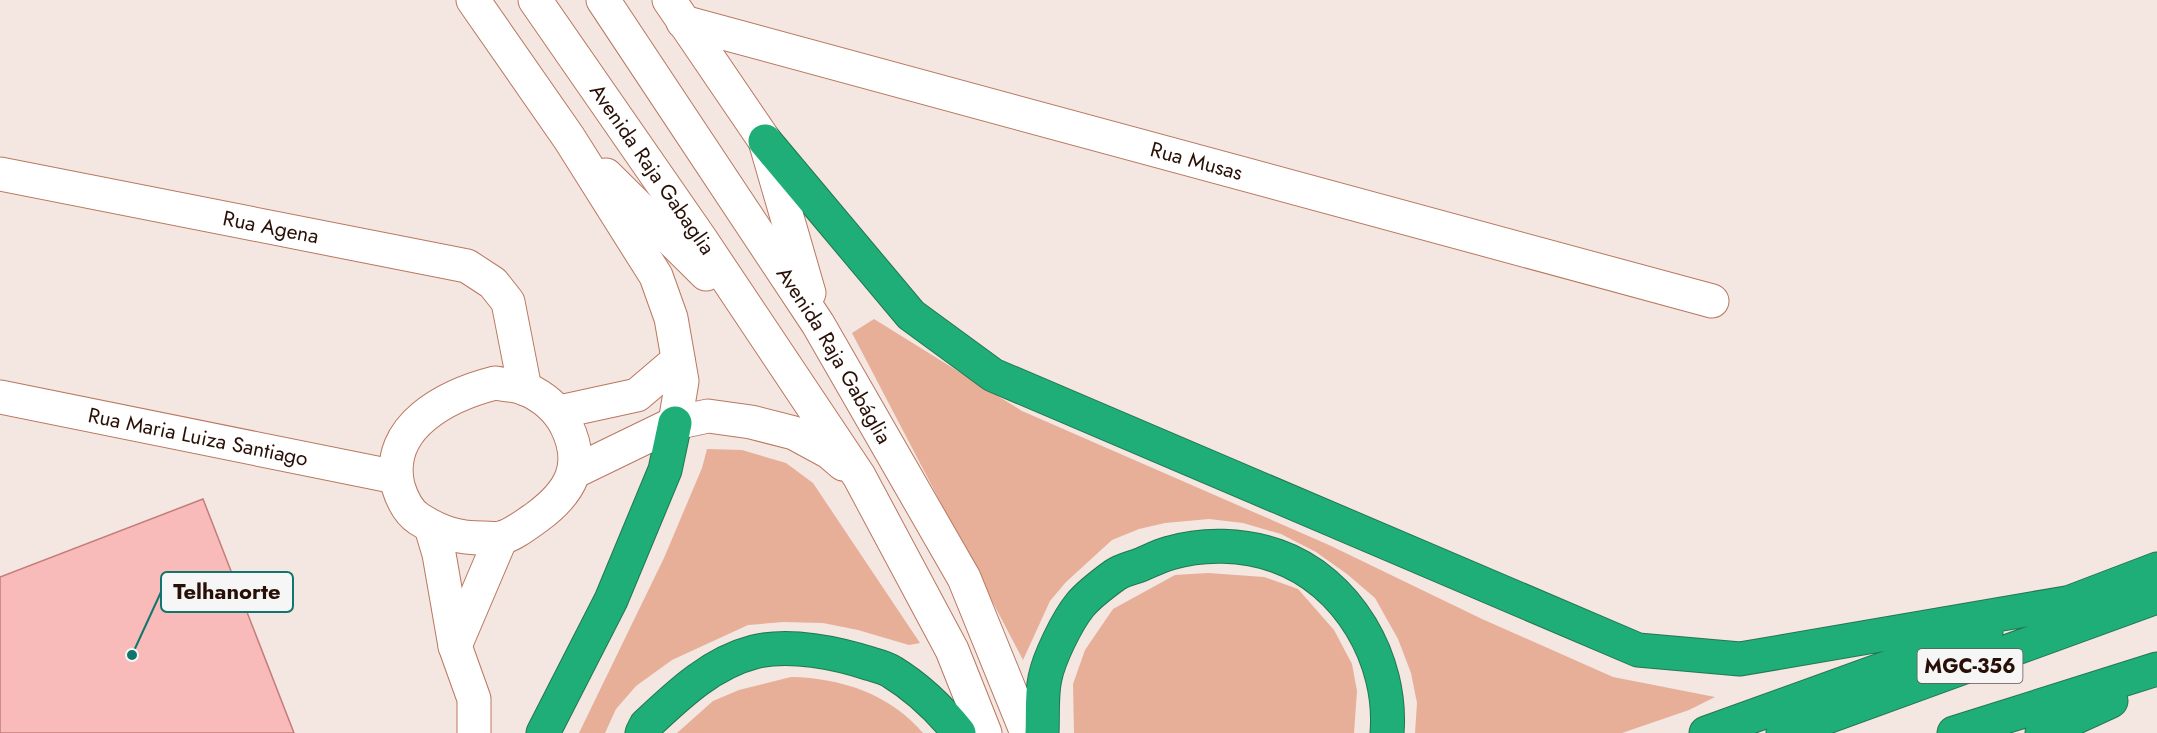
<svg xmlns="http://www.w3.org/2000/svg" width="2157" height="733" viewBox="0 0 2157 733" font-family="Jost,sans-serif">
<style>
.green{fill:#e7ae98}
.building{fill:#f9bbb9;stroke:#c37c7a;stroke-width:1.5}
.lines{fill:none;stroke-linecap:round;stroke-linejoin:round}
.minor-casing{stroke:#b97860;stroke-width:35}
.secondary-casing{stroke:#b97860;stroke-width:35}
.motorway-casing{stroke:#227750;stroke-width:35}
.minor{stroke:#fff;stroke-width:33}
.secondary{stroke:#fff;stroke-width:33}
.motorway{stroke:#1fae78;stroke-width:33}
.labels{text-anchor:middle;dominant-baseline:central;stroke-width:5;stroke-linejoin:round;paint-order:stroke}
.shield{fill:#f6f6f6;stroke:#66554f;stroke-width:1.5}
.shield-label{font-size:20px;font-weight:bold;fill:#291007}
.street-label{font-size:21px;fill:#291007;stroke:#f6f6f6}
.leader{fill:none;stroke:#0f766e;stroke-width:2}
.callout-dot{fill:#0f766e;stroke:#f6f6f6;stroke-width:2}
.callout{fill:#f6f6f6;stroke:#0f766e;stroke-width:2}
.callout-label{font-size:22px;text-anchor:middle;font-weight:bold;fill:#291007}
</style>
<rect width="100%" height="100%" fill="#f4e6e0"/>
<path class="green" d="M874,319L1022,411L1329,545L1482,619L1613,677L1715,697L1689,710L1622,733H1415L1417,703L1411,673L1398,639L1375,598L1347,574L1316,552L1281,534L1243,523L1209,519L1165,523L1139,529L1112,540L1066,582L1050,601L1023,660L852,333Z
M707,449L742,450L786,463L813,483L920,643L909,645L858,630L823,623L783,622L748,625L672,660L636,686L616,709L605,733H579L664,558L702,468Z
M1208,573L1264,577L1298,589L1334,630L1352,664L1357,691L1354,733H1074L1073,684L1085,650L1113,609L1175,575Z
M791,677C841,678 890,694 923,733H677L713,701L739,690Z"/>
<path class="building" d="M203,499L294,733H0V577Z"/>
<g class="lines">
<g class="minor-casing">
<g id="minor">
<path id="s1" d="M683,22L1712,301"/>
<path id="s2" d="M0,174L467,266L493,283L508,302L525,389"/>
<path d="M495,383C505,385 517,385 526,389C544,397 557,408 566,425C586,465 571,492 537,517C527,524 513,535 501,538C496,539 489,538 483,538C458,538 441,533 419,519C408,512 402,499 398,486C384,426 448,395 495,383Z"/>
<path id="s3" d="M0,397L396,477"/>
<path d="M559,412L637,395L678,360"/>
<path d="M574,472L675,423"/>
<path d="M431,527L439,554L455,646L474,699V733"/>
<path d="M455,646L501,538"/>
</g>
</g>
<g class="secondary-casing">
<g id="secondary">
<path d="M473,0L569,138L656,276L671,318L682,381L675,423L708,416L751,422L794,433L829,452L843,464"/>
<path id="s4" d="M535,0L702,241L859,476L952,650L985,733"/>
<path id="s5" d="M603,0L818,324L964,578L1027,733"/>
<path d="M669,0L765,141L809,293"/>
<path d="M606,175L706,274"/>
</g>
</g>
<g class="motorway-casing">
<path id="motorway" d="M765,141L911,315L993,375L1638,650L1740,659L2072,602
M2052,609L2157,569
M543,733L611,600L665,470L675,423
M642,733L646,725C678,695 711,663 754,652C790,643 837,653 871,664C878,666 886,668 892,672C918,688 940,709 959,733
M1042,733C1043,716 1041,696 1045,678C1049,658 1067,621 1080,605C1089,594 1104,583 1115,575C1122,570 1132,568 1140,565C1150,561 1159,556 1170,553C1203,543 1244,544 1277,556C1348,581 1393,660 1387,733
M1706,733L1986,632
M1783,733L2157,597
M1954,733L2157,669
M2042,733L2111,701"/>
</g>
<use href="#minor" class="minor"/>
<use href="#secondary" class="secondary"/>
<use href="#motorway" class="motorway"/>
</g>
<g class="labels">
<rect class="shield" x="1917.5" y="649" width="105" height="34" rx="4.5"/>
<g class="shield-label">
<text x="1970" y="666">MGC-356</text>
</g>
<g class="street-label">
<text stroke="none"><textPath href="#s1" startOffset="532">Rua Musas</textPath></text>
<text stroke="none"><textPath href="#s4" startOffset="206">Avenida Raja Gabaglia</textPath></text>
<text stroke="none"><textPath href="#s2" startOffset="276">Rua Agena</textPath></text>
<text stroke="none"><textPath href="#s5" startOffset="424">Avenida Raja Gabáglia</textPath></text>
<text stroke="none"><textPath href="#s3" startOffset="202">Rua Maria Luiza Santiago</textPath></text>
</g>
</g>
<path class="leader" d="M132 655L161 592"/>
<circle class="callout-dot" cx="132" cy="655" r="6"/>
<rect class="callout" x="161" y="572" width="132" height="40" rx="6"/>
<g class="callout-label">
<text x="227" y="599">Telhanorte</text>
</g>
</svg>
